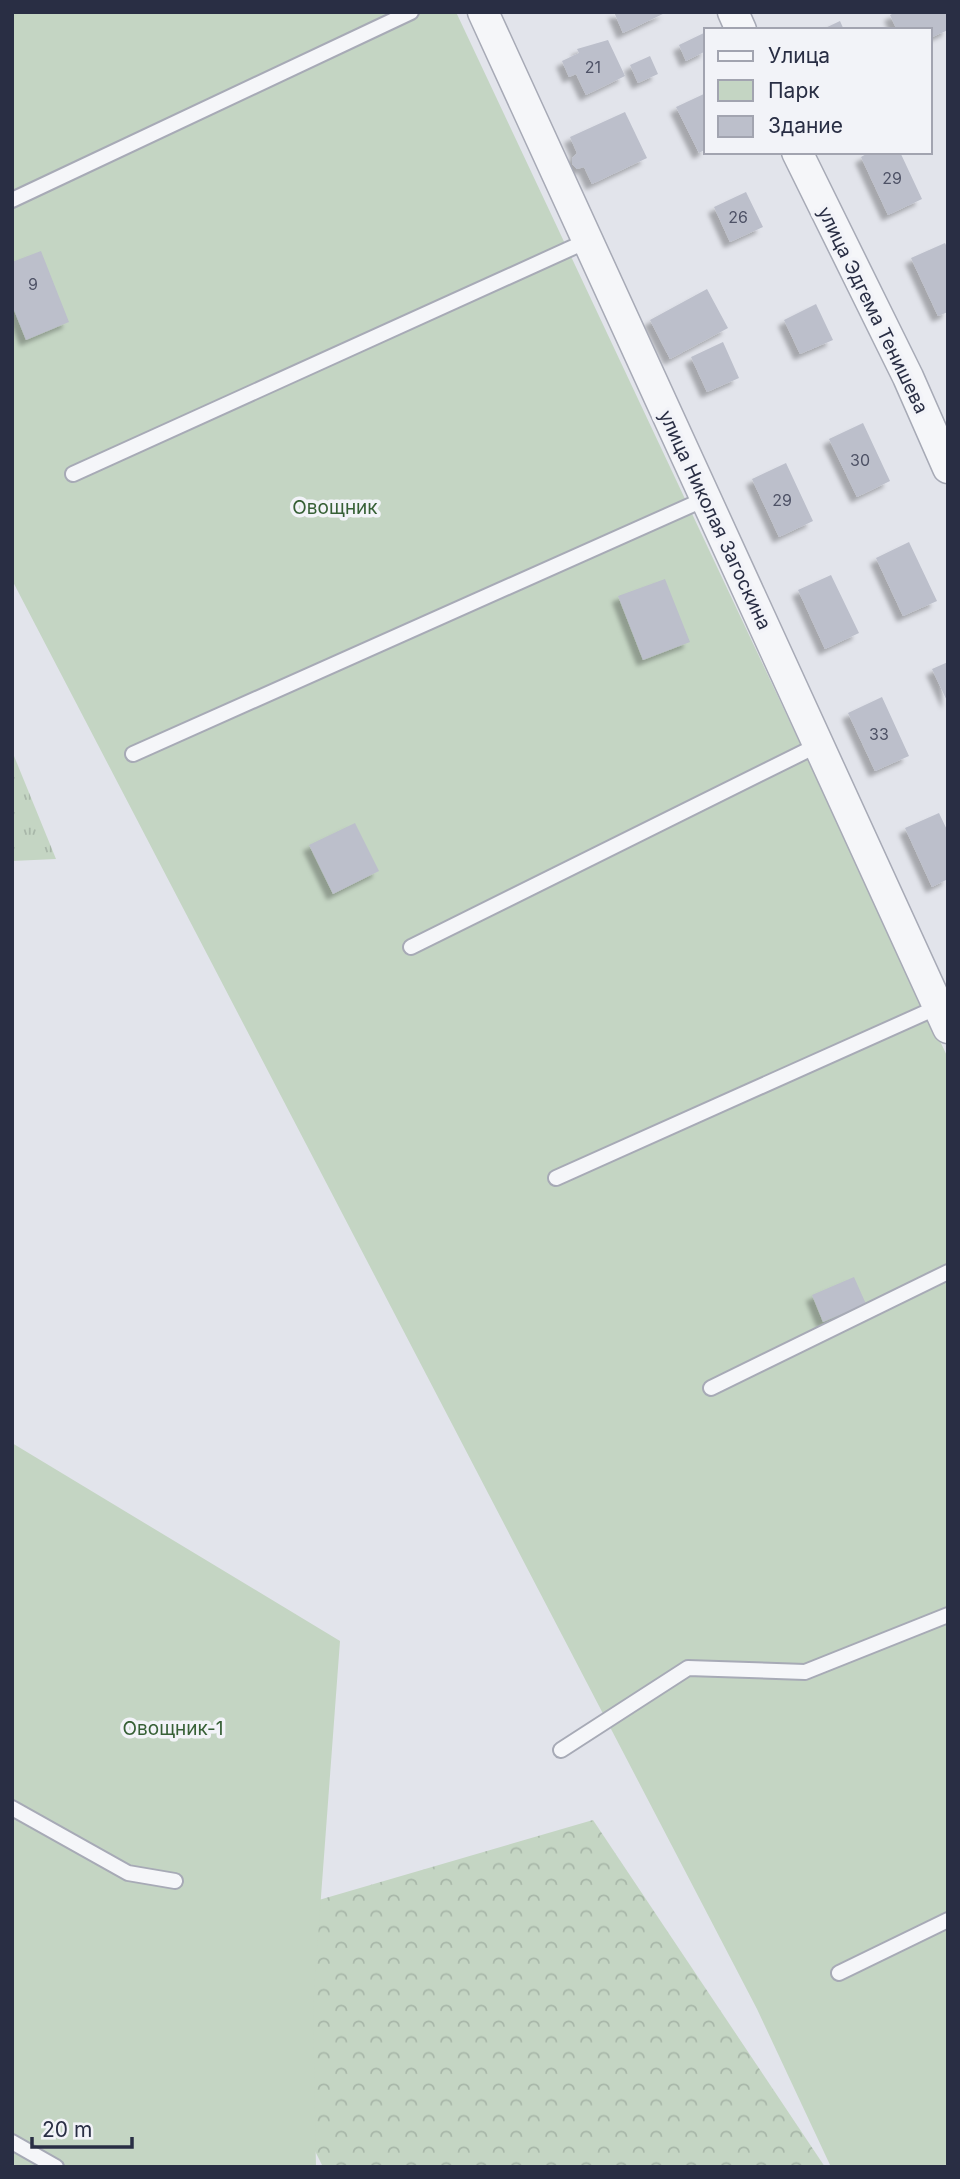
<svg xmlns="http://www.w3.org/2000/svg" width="960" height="2179" viewBox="0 0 960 2179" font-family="Inter,sans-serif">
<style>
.grass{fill:url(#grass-tufts)}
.forest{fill:url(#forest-crowns)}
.green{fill:#c4d5c3}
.building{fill:#bcbfcb;filter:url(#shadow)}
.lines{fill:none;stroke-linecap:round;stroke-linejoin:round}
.lane-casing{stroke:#a7aab6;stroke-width:18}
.street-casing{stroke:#a7aab6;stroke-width:33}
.lane{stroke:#f5f6f9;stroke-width:14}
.street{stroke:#f5f6f9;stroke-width:30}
.labels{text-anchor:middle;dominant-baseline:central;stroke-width:7;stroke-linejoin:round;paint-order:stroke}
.number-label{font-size:16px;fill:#4e5266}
.street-label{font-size:19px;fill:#292e44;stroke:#f2f3f8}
.park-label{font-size:19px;fill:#376036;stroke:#f2f3f8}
</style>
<defs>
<pattern id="grass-tufts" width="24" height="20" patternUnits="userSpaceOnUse" patternTransform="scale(1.75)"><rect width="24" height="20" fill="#c4d5c3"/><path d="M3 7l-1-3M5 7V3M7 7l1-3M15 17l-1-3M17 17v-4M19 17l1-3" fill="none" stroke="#a8b7a9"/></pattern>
<pattern id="forest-crowns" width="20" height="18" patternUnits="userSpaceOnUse" patternTransform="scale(1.75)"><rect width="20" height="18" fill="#c4d5c3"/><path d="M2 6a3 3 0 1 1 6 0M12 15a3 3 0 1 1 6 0" fill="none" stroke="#a8b7a9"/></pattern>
<filter id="shadow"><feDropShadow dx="-6" dy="6" stdDeviation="2" flood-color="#0004"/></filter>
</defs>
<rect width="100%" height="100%" fill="#e2e4eb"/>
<path class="grass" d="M12,751L56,859L12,861Z"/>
<path class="forest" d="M593,1820L825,2167H323L256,2033L264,1916Z"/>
<path class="green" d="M12,12H456L948,1058V2167H831L757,2009L12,580Z
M12,1443L340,1641L313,2004L316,2167H12Z"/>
<path class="building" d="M614,12H667L623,33Z
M896,12H948V30L930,38V30H897L890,15Z
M840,21L844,30H821Z
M706,32V51L686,61L679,45Z
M608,40L625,76L586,95L576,74L569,77L562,61L579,53L577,49Z
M650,56L658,74L638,83L630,65Z
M706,93V149L699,153L676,107Z
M625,112L647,158L592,184L584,167L577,169L572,164V158L577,153L570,137Z
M870,152H900L922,199L888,215L861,157Z
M746,192L763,227L730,242L714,207Z
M945,243L948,249V312L938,316L911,258Z
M41,251L69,322L26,340L12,305V262Z
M707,289L728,328L670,359L650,320Z
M816,304L833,340L800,354L784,320Z
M723,342L739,378L707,392L691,357Z
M863,423L890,481L857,497L829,439Z
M786,463L813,521L779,537L752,479Z
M909,542L937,601L903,616L876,558Z
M831,575L859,633L825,649L798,590Z
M665,579L690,642L643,660L618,596Z
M948,662V703L932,669Z
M882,697L909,756L875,771L848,713Z
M939,813L948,832V879L932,887L905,828Z
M355,823L379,871L333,894L309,845Z
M854,1277L866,1304L823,1322L812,1295Z"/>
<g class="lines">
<g class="lane-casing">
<path id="lane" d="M12,200L411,12
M73,474L587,241
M133,754L705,499
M411,947L818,745
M556,1178L938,1007
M711,1388L948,1272
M561,1750L688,1668L805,1672L948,1615
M12,1808L128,1873L175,1881
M839,1973L948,1920
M12,2142L56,2167"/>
</g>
<g class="street-casing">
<path id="street" d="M483,12L948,1028
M733,12L741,30
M797,152L908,377L948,468"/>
</g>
<use href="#lane" class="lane"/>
<use href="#street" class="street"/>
</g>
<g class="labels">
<g class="number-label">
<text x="593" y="67">21</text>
<text x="892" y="178">29</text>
<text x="738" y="217">26</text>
<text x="33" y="284">9</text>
<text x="860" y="460">30</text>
<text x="782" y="500">29</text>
<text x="879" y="734">33</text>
</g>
<g class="street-label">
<text transform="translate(873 310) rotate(64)">улица Эдгема Тенишева</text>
<text transform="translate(715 520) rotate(65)">улица Николая Загоскина</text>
</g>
<g class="park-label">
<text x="335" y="507">Овощник</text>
<text x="173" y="1728">Овощник-1</text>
</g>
</g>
<rect width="960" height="2179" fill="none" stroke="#292e44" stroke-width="28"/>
<rect x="704" y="28" width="228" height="126" fill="#f2f3f8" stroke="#a2a4b0" stroke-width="2"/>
<rect x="718" y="51" width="35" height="10" fill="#f5f6f9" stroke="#a2a4b0" stroke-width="2"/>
<text x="768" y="63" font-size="21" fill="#292e44">Улица</text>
<rect x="718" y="80" width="35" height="21" fill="#c4d5c3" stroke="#a2a4b0" stroke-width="2"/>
<text x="768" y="98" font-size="21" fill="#292e44">Парк</text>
<rect x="718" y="116" width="35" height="21" fill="#bcbfcb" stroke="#a2a4b0" stroke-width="2"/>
<text x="768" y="133" font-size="21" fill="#292e44">Здание</text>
<path d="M32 2137v10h100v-10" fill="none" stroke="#292e44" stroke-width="3.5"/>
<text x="42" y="2137" font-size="21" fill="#292e44" stroke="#f2f3f8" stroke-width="5" paint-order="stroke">20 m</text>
</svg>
